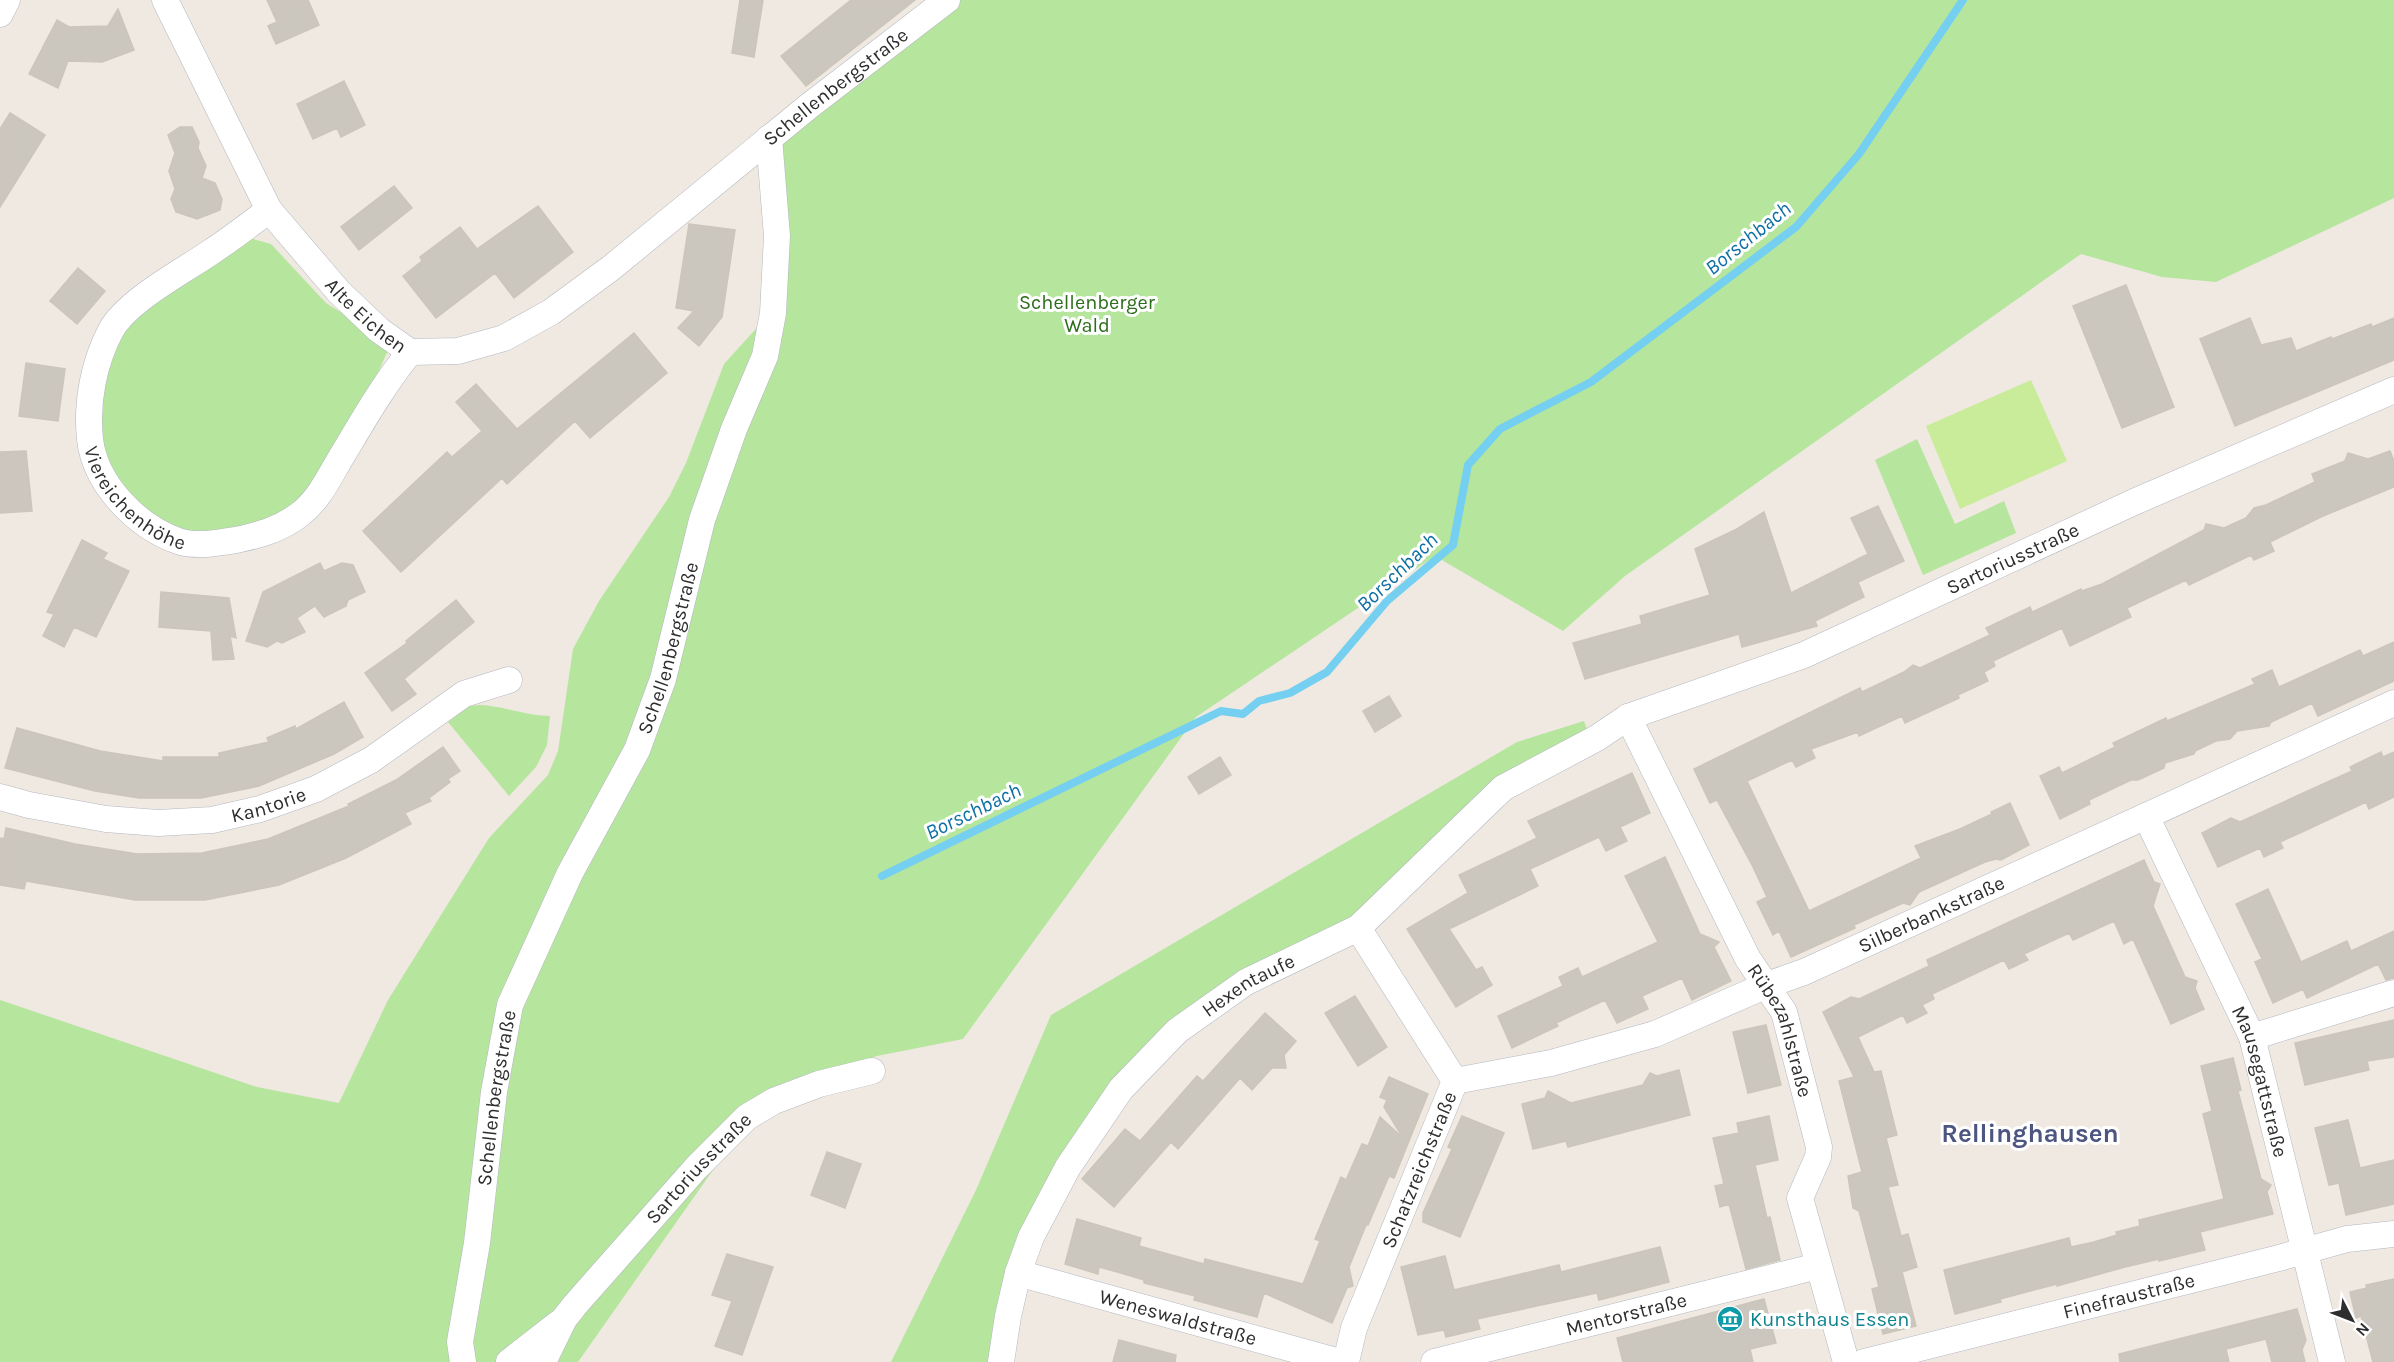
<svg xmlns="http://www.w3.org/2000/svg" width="2394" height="1362" viewBox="0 0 2394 1362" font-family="Karla,sans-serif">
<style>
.green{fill:#b6e59e}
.pitch{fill:#c9ec9a}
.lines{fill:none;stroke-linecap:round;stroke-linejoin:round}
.stream{stroke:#75cff0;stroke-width:8}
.building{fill:#cbc7bf;stroke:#cbc5ba;stroke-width:1.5}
.minor-casing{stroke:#b4b7c1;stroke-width:27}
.minor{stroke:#fff;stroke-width:26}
.labels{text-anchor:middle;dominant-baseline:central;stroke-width:6;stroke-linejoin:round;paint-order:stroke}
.street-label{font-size:20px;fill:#2e2e2e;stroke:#fff}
.park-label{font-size:20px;fill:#2c6e1b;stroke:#fff}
.culture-label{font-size:20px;fill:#0d838f;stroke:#fff;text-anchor:start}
.water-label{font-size:21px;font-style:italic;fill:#0d6fa3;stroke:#fff}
.district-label{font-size:26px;font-weight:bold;fill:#4d5680;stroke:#fff}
</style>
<rect width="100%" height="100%" fill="#efe9e1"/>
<path class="green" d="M950,0H2394V198L2216,282L2162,277L2081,254L1625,576L1563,631L1435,556L1196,717L963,1039L877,1056L765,1096L578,1362H0V1000L257,1087L339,1103L388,1000L489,838L548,775L558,751L573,649L599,601L669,497L686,463L724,364L765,319L763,356L732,424L702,516L662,677L635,749L568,871L507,1004L494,1084L514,1004L573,873L640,750L666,680L697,558L705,519L735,430L768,357L774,312L779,236L774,137Z
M250,238L271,244L326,303L377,335L389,348L378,373L343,430L317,492L256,530L187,533L163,525L121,487L99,440L100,403L115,341L138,313Z
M1917,439L1955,524L2004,501L2016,533L1923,575L1875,460Z
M480,705C504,706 526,716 550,716L547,745L536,767L509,796L448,722L469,706Z
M1584,721L1589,735L1362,912L1248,969L1056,1164L991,1362H891L976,1190L1051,1015L1517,742Z"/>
<path class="pitch" d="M2031,380L2067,461L1960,509L1926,426Z"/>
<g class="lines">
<path class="stream" d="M882,876L1221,711L1243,714L1259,701L1290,693L1327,672L1387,601L1453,545L1468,465L1500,429L1591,382L1796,227L1859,154L1963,0"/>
</g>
<path class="building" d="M267,0H308L319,25L276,44L268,26L277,22Z
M740,0H763L754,57L732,53Z
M851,0H915L806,86L781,56Z
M118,9L134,50L102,62L68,61L58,88L29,74L57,20L69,27L108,26Z
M344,81L365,125L341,137L337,128L313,139L297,104Z
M10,113L45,135L0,207V129Z
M180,127H192L199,142L198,148L206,166L202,178L215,183L222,199L220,210L197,219L176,212L171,199L175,189L169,171L175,153L168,135Z
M394,186L412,208L359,250L341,227Z
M538,206L573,252L514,298L495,273L436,318L403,276L422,261L420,257L460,227L477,249Z
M689,224L735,230L722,317L699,346L678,328L694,311L676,308Z
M78,268L105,291L77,324L50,301Z
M2126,285L2174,407L2122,428L2073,306Z
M2250,318L2261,345L2291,338L2296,351L2331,337L2332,339L2371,324L2372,327L2394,318V360L2235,426L2200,339Z
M634,333L667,373L590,438L575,421L507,484L502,478L401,572L363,531L447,452L452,457L482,431L456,402L476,384L517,429Z
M26,363L65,369L58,421L19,416Z
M26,451L32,511L0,513V452Z
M2390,451L2394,461V487L2323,516L2270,542L2274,551L2254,560L2251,555L2189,585L2186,580L2127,608L2131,617L2070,646L2062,628L1993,661L1995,666L1984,672L1988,681L1958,695L1959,698L1905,723L1902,716L1859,736L1858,732L1811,749L1815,758L1796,767L1792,760L1747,781L1809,911L1921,858L1915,846L1960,829L1992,814L1991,812L2010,803L2029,845L2001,860L1996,859L1985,862L1919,892L1910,905L1903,903L1854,925L1855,928L1791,957L1779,931L1773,935L1757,902L1767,897L1753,867L1717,800L1710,803L1694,769L1860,688L1862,692L1904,672L1913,665L1920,668L1990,635L1986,628L2030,607L2032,612L2081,589L2082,591L2102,584L2204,530L2206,524L2224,528L2246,518L2254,508L2266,505L2315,482L2312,474L2345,461L2348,453L2368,459Z
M1878,506L1904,561L1858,582L1864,597L1815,621L1817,626L1742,647L1739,634L1585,679L1573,643L1642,624L1640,616L1710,595L1695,549L1737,529L1764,512L1791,593L1868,554L1851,518Z
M82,540L107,553L103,559L129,571L96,637L74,627L64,647L43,636L54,614L47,612Z
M320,563L324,571L342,563L353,565L365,592L348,600L346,606L324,617L315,606L297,618L305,632L282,643L277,641L267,647L246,641L263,592Z
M161,592L229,598L236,638L230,636L234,659L213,660L211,631L159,627Z
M456,600L474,622L404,679L416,694L392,711L365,673L407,643L406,641Z
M2394,642V681L2318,716L2312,703L2271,722L2269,726L2237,731L2230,739L2216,741L2195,751L2194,754L2165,763L2164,768L2138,780H2131L2089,800L2090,804L2060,819L2040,776L2059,767L2062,773L2115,747L2113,743L2166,718L2167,721L2255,684L2252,679L2272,670L2279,687L2360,650L2363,656Z
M1389,696L1401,716L1375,732L1363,711Z
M344,702L363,737L334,754L259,786L201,798H139L95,791L5,768L17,728L100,751L163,761V757H219V753L269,742L267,738L295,726L296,729Z
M443,747L460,771L448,779L450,782L429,798L431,801L405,813L411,824L346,858L279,885L205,900H135L26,881L24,889L0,885V838L4,839L6,828L75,844L137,854L202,853L268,839L349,806L348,804L396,780Z
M2381,752L2383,757L2394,752V797L2369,809L2366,802L2302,832L2280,842L2283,848L2264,857L2260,848L2218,867L2202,833L2231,818L2240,822L2301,794L2352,771L2350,767Z
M1220,757L1231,775L1199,794L1188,777Z
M1632,773L1650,813L1620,827L1627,841L1606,851L1599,837L1530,869L1538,886L1449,929L1476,970L1482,967L1492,985L1456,1007L1407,929L1468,893L1459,875L1537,838L1528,821Z
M1665,857L1700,934L1719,942L1714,947L1731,981L1692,1000L1682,978L1642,996L1648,1009L1617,1023L1605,1000L1556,1023L1558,1026L1512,1048L1498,1016L1563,986L1559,977L1578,968L1582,977L1658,942L1625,876Z
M2144,860L2154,882L2160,884L2153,906L2185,977L2197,981L2195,988L2204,1009L2171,1024L2133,939L2124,944L2114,921L2073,940L2069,933L2024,954L2028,960L2009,969L2004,960L1932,994L1934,999L1922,1005L1927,1013L1907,1023L1903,1015L1858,1037L1874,1072L1881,1071L1897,1135L1886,1138L1898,1185L1888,1187L1901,1236L1908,1234L1917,1267L1902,1272L1916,1326L1883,1334L1872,1289L1879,1287L1859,1211L1853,1208L1848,1176L1862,1172L1839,1081L1854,1077L1823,1012L1851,997L1859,999L1878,990L1929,966L1927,960Z
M2268,889L2301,962L2347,941L2351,951L2394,931V978L2386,980L2378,964L2307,998L2303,989L2273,1003L2255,962L2262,959L2236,904Z
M1355,996L1387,1047L1358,1066L1325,1013Z
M1265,1013L1296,1041L1284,1055L1286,1068H1272L1252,1090L1240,1078L1178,1149L1171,1142L1114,1207L1082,1179L1125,1129L1140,1141L1197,1076L1203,1081Z
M2394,1020V1057L2367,1061L2369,1070L2305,1085L2295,1043Z
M1766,1025L1781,1085L1748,1093L1733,1032Z
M2233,1058L2241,1090L2238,1091L2261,1179L2271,1185L2267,1192L2273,1214L2200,1232L2205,1250L2159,1261V1259L2125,1267L2057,1286V1284L2000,1299L2001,1302L1955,1314L1944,1270L2069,1238L2071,1247L2094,1242L2117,1235L2116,1232L2140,1226L2139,1220L2224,1199L2203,1114L2212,1111L2201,1066Z
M1679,1070L1690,1115L1568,1147L1566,1141L1533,1149L1522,1104L1545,1098L1548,1091L1571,1103L1643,1085L1650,1073L1657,1076Z
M1389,1077L1428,1094L1394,1178L1389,1176L1368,1225H1366L1349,1267L1353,1286L1347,1288L1332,1323L1264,1293L1257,1317L1194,1300L1195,1296L1144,1283V1280L1121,1273L1099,1267L1098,1274L1065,1264L1077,1219L1141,1238L1139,1246L1204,1264L1205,1259L1303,1284L1320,1241L1315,1239L1341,1177L1346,1180L1362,1144L1368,1146L1380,1117L1403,1138L1384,1107L1387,1100L1380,1097Z
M1462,1116L1504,1133L1460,1237L1423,1222V1213L1452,1149L1448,1147Z
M1769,1116L1778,1160L1755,1165L1767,1218L1770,1217L1780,1260L1746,1269L1729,1204L1720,1207L1715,1186L1724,1184L1713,1138L1739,1133L1737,1123Z
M2348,1120L2360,1168L2394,1160V1204L2346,1215L2339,1183L2329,1185L2315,1128Z
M827,1152L861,1164L845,1208L811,1195Z
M1660,1247L1669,1282L1599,1300L1597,1293L1477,1319L1480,1329L1446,1337L1444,1330L1418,1335L1401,1267L1445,1256L1454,1290L1559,1265L1561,1272Z
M727,1254L773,1267L742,1355L715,1346L732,1301L712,1295Z
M2394,1279V1362H2373L2361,1316L2356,1318L2350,1292L2367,1288L2366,1285Z
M1764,1299L1776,1343L1750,1349L1753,1362H1623L1617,1338Z
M2297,1309L2306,1340L2302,1350L2305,1362H2272L2266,1339L2226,1349L2229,1362H2120L2119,1354Z
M1119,1340L1176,1355L1175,1362H1113Z"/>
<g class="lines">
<g class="minor-casing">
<g id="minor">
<path id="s1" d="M165,0L269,210L339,292L379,330L410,352L458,351L504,338L551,312L611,268L809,106L947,0"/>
<path d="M0,14L7,0"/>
<path id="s2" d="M269,210C250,224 231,239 211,252C182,272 128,300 111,330C94,362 86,402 90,439C95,484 136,526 178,541C195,547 218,543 236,540C259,535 279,530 299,515C320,499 329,477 343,454C364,419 384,384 410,352"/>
<path id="s3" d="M1628,717L1748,959L1784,1012L1819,1147L1818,1157L1800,1198L1846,1362"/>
<path id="s4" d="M0,797L29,805L106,819L158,823L212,820L260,809L316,789L371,760L464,694L509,680"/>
<path id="s5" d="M2146,816L2252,1037L2332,1362"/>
<path d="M2252,1037L2394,993"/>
<path id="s6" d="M1455,1081L1551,1063L1655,1034L1767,985L1804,972L2394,703"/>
<path id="s7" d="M1018,1273L1340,1362"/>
<path id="s8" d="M463,1362L460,1342L477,1243L494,1092L510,1005L570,873L637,750L663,679L702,520L734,429L765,356L773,313L777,236L769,138"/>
<path d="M509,1362L559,1323"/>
<path id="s9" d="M543,1362L564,1319L575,1305L696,1168L747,1117L774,1101L819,1084L872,1071"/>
<path id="s10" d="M1001,1362L1008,1316L1018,1273L1031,1237L1068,1167L1121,1089L1177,1031L1246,982L1358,928L1503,788L1597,738L1628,717L1804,655L2134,502L2394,390"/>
<path id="s11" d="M1346,1362L1354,1328L1455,1081L1358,928"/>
<path id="s12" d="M1434,1362L1818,1266"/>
<path id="s13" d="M1864,1362L2279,1258L2347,1239L2394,1234"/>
</g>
</g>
<use href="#minor" class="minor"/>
</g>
<defs>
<g id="museum-disc" transform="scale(1.35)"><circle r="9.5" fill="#0f9aa8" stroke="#fff"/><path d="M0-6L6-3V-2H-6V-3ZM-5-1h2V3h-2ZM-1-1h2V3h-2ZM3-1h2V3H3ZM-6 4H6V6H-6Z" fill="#fff"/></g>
</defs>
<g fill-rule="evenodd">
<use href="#museum-disc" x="1730" y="1319"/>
</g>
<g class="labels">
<g class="street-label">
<text stroke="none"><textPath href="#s1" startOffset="948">Schellenbergstraße</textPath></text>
<text stroke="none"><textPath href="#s1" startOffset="378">Alte Eichen</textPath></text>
<text stroke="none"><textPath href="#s2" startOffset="390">Viereichenhöhe</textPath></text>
<text stroke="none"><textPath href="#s10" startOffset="1354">Sartoriusstraße</textPath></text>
<text stroke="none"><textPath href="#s8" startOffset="753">Schellenbergstraße</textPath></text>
<text stroke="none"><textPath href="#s4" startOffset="273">Kantorie</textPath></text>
<text stroke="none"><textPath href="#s6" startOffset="507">Silberbankstraße</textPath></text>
<text stroke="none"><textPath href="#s10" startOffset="468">Hexentaufe</textPath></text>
<text stroke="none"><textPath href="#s3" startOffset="350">Rübezahlstraße</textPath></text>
<text stroke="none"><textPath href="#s5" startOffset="290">Mausegattstraße</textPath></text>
<text stroke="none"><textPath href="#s8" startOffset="267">Schellenbergstraße</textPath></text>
<text stroke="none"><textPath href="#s9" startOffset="250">Sartoriusstraße</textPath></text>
<text stroke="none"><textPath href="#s11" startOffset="206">Schatzreichstraße</textPath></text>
<text stroke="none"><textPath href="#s13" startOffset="273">Finefraustraße</textPath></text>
<text stroke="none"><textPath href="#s12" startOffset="198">Mentorstraße</textPath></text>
<text stroke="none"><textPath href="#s7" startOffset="166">Weneswaldstraße</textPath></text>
</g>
<g class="park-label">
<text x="1087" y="302">Schellenberger<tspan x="1087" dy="23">Wald</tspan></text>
</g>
<g class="culture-label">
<text x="1750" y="1319">Kunsthaus Essen</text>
</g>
<g class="water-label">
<text transform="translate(1748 238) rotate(-39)">Borschbach</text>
<text transform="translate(1397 572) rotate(-44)">Borschbach</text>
<text transform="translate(973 811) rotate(-26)">Borschbach</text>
</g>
<g class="district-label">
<text x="2030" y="1133">Rellinghausen</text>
</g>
</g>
<g transform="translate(2352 1320) rotate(132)" stroke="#ffffff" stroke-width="4.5" paint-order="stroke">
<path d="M0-4.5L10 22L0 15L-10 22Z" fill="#2e2e2e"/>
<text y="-9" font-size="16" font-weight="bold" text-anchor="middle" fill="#2e2e2e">N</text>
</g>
</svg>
